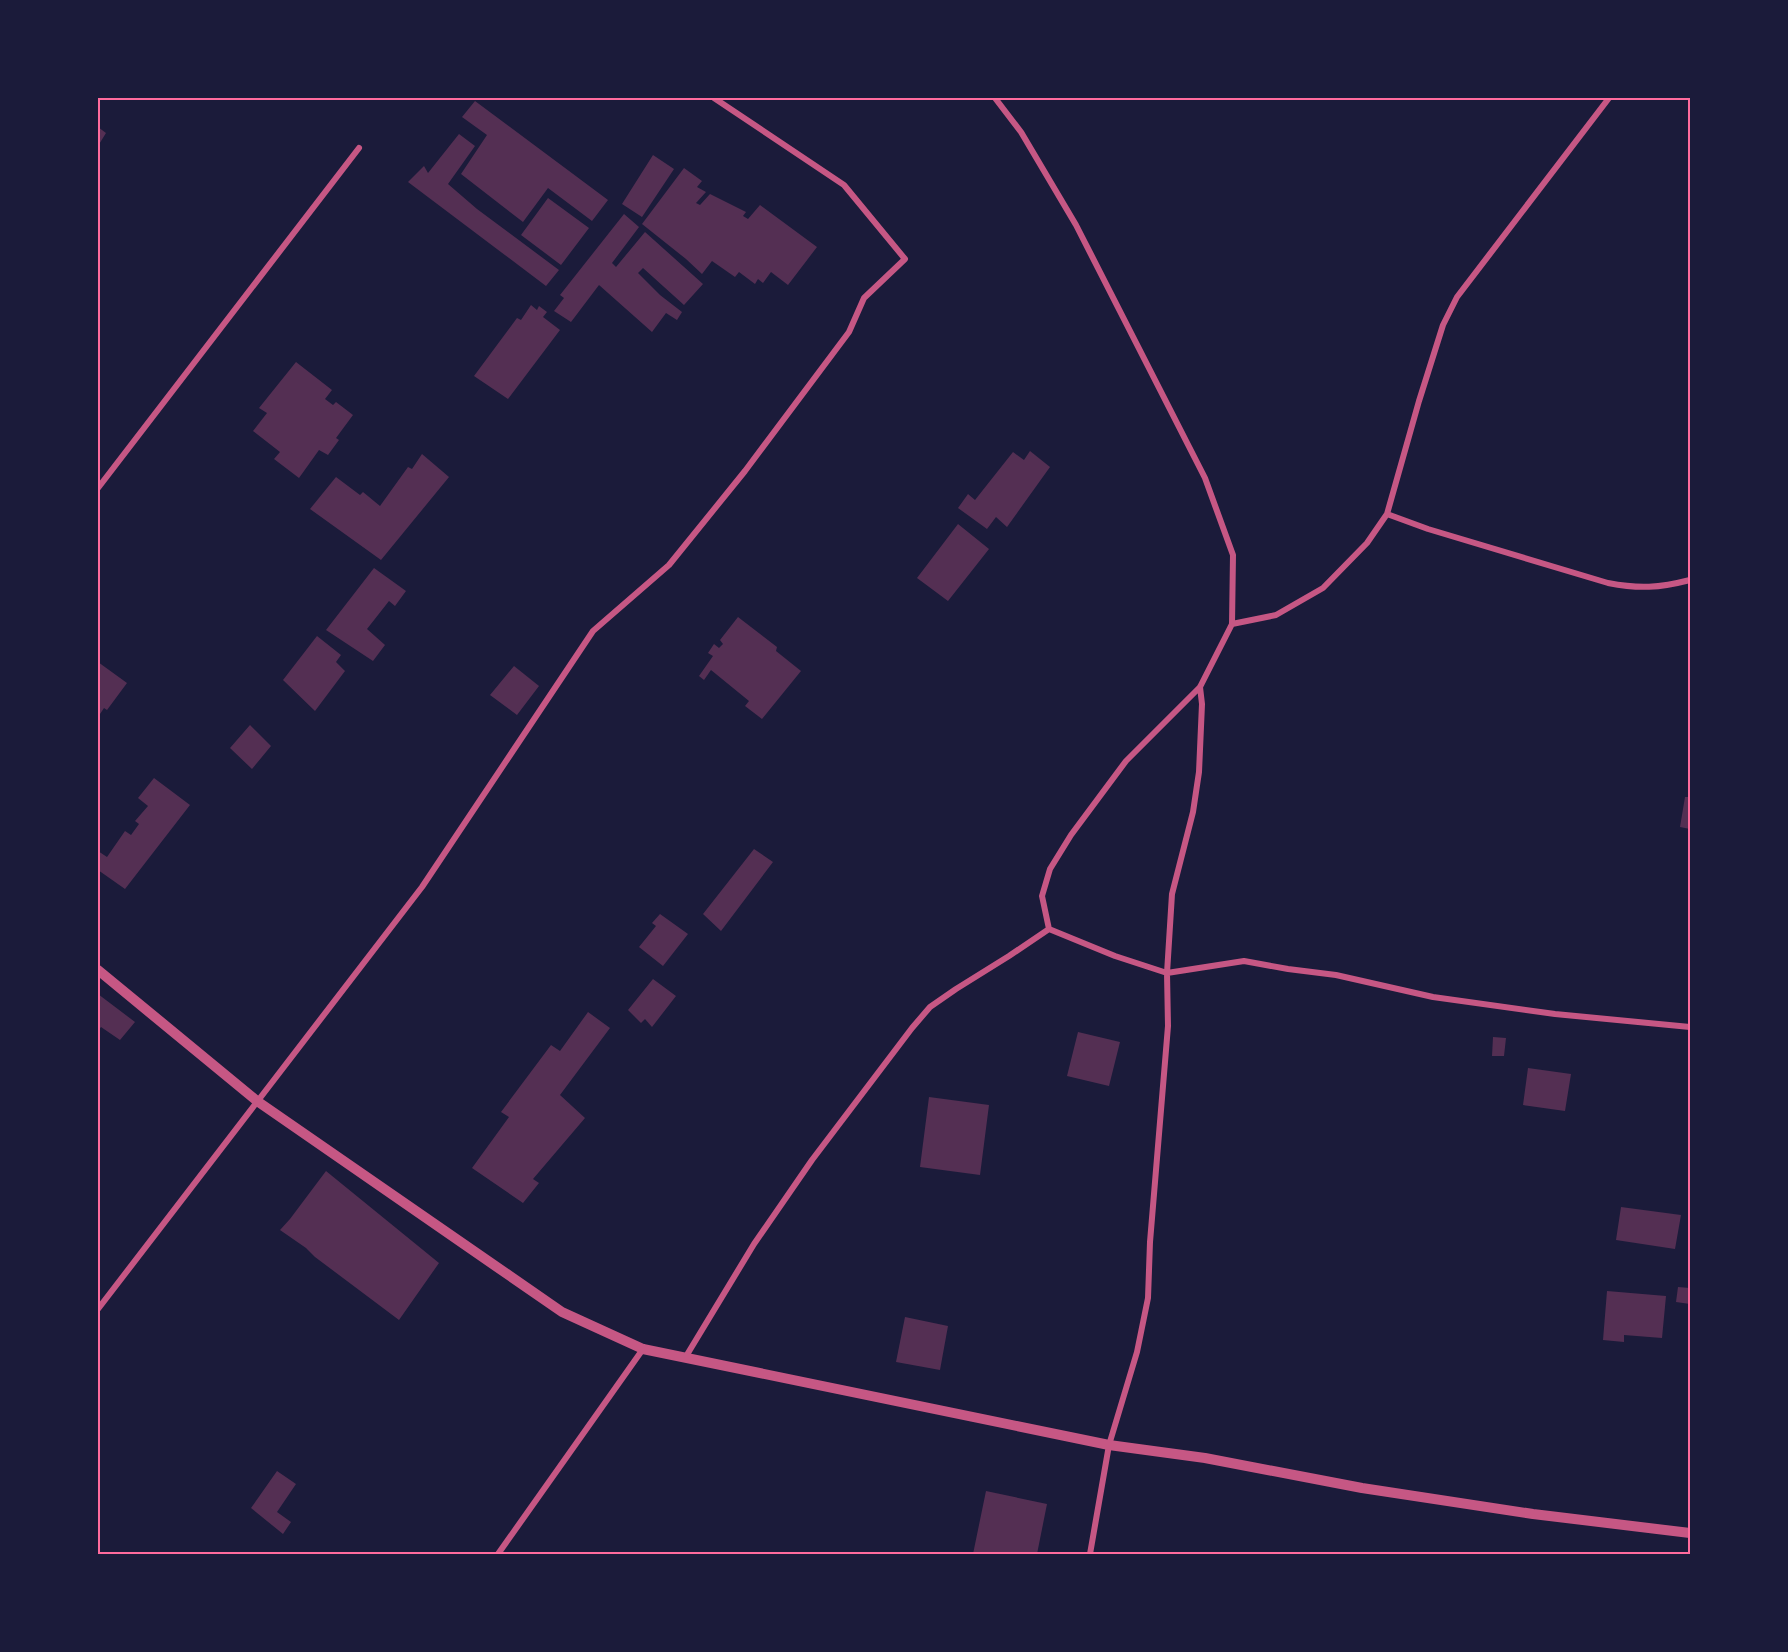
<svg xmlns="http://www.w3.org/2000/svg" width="1788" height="1652" viewBox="0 0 1788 1652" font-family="'Fira Sans',sans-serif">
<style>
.building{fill:#542f53}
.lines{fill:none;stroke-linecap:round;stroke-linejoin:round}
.minor{stroke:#c65784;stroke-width:6}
.tertiary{stroke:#c65784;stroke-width:10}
.neatline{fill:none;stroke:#ff6b9d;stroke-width:2}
</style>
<rect width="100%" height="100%" fill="#1b1b3a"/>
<path class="building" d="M475,101L608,200L592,221L548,188L523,222L461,174L487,135L462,117Z
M98,127L106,133L98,146Z
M459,134L475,146L448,184L477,209L559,270L546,286L408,182L424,166L428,173Z
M653,155L674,169L642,217L622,204Z
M684,168L702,181L697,187L706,192L696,203L700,205L710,194L746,212L743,216L748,219L760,205L817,247L788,285L771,272L763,283L758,279L755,284L739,272L735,277L712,261L702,274L686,259L642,224Z
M548,198L589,228L561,265L521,235Z
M624,214L639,227L612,263L616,267L645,232L703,284L684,305L643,268L638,273L660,295L682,312L677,320L666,313L652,332L599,285L571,322L554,311L564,298L560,295Z
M531,305L537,310L539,306L547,312L543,317L560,330L508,399L474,376L517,318L521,320Z
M296,362L332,390L325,399L333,405L336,402L353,415L336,438L339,440L328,455L319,450L299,478L274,459L280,452L253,431L267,413L259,408Z
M1030,451L1050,467L1007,527L996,517L987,529L958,508L968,494L975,500L1013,452L1024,460Z
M422,454L449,477L381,560L310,509L336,477L360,495L363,492L380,506L408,467L412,469Z
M958,524L989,549L948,601L917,578Z
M374,568L406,591L395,606L389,601L367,629L385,645L373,661L326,630Z
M738,617L777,647L776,651L801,671L762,719L745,706L749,701L711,670L704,680L699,676L713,656L708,653L714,644L719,648L723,644L720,640Z
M317,636L341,655L336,662L345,671L315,711L283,680Z
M98,662L127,683L107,710L104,708L98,717Z
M514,666L539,686L517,715L490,695Z
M250,725L271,746L252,769L230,748Z
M154,778L190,805L125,889L98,870V851L107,857L125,831L131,835L139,824L135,821L148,806L138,798Z
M1685,797H1690V829L1680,827Z
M754,849L773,862L721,931L703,914Z
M660,914L688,934L663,966L639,947L656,926L652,923Z
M653,979L676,996L652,1027L645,1019L641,1023L628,1010Z
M98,994L135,1022L120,1040L101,1027L98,1031Z
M588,1012L610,1028L560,1095L585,1118L533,1179L539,1183L523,1203L472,1168L509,1117L501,1112L551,1045L560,1051Z
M1078,1032L1120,1042L1109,1086L1067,1076Z
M1493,1037L1506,1038L1504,1056H1492Z
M1528,1068L1571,1074L1565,1111L1523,1105Z
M929,1097L989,1105L980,1175L920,1167Z
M326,1171L439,1263L399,1320L315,1257L306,1248L280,1230L290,1219Z
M1621,1207L1681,1215L1675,1249L1616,1240Z
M1678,1287L1690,1288V1304L1676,1302Z
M1607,1291L1666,1296L1662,1338L1624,1335V1342L1603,1340Z
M905,1317L948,1326L940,1370L896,1362Z
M277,1471L296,1484L277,1512L291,1522L283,1534L251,1508Z
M986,1491L1047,1504L1037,1554H973Z"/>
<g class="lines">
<path class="minor" d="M995,98L1021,132L1076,225L1205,478L1233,555L1232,624
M98,488L359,148
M1387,514L1428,529L1608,583C1639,589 1659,588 1690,580
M1049,929L1042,896L1050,869L1071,835L1126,761L1200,687L1232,624L1276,615L1323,588L1367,543L1387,514L1419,401L1443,325L1457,297L1609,98
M1049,929L1115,956L1167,973L1244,961L1288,969L1336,975L1433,997L1555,1014L1690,1027
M98,1309L422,887L593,631L669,565L745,471L849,332L864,298L905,259L844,185L714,98
M685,1358L754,1244L812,1160L912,1028L930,1007L956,989L1009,956L1049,929
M498,1554L643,1349
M1090,1554L1109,1445L1137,1352L1148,1298L1150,1242L1168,1026L1167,973L1172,894L1193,812L1199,772L1202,704L1200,687"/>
<path class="tertiary" d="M98,970L257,1101L562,1312L643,1349L1109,1445L1205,1458L1362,1488L1533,1514L1690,1533"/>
</g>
<rect width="1788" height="1652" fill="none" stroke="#1b1b3a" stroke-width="198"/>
<rect x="99" y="99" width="1590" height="1454" class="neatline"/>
</svg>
